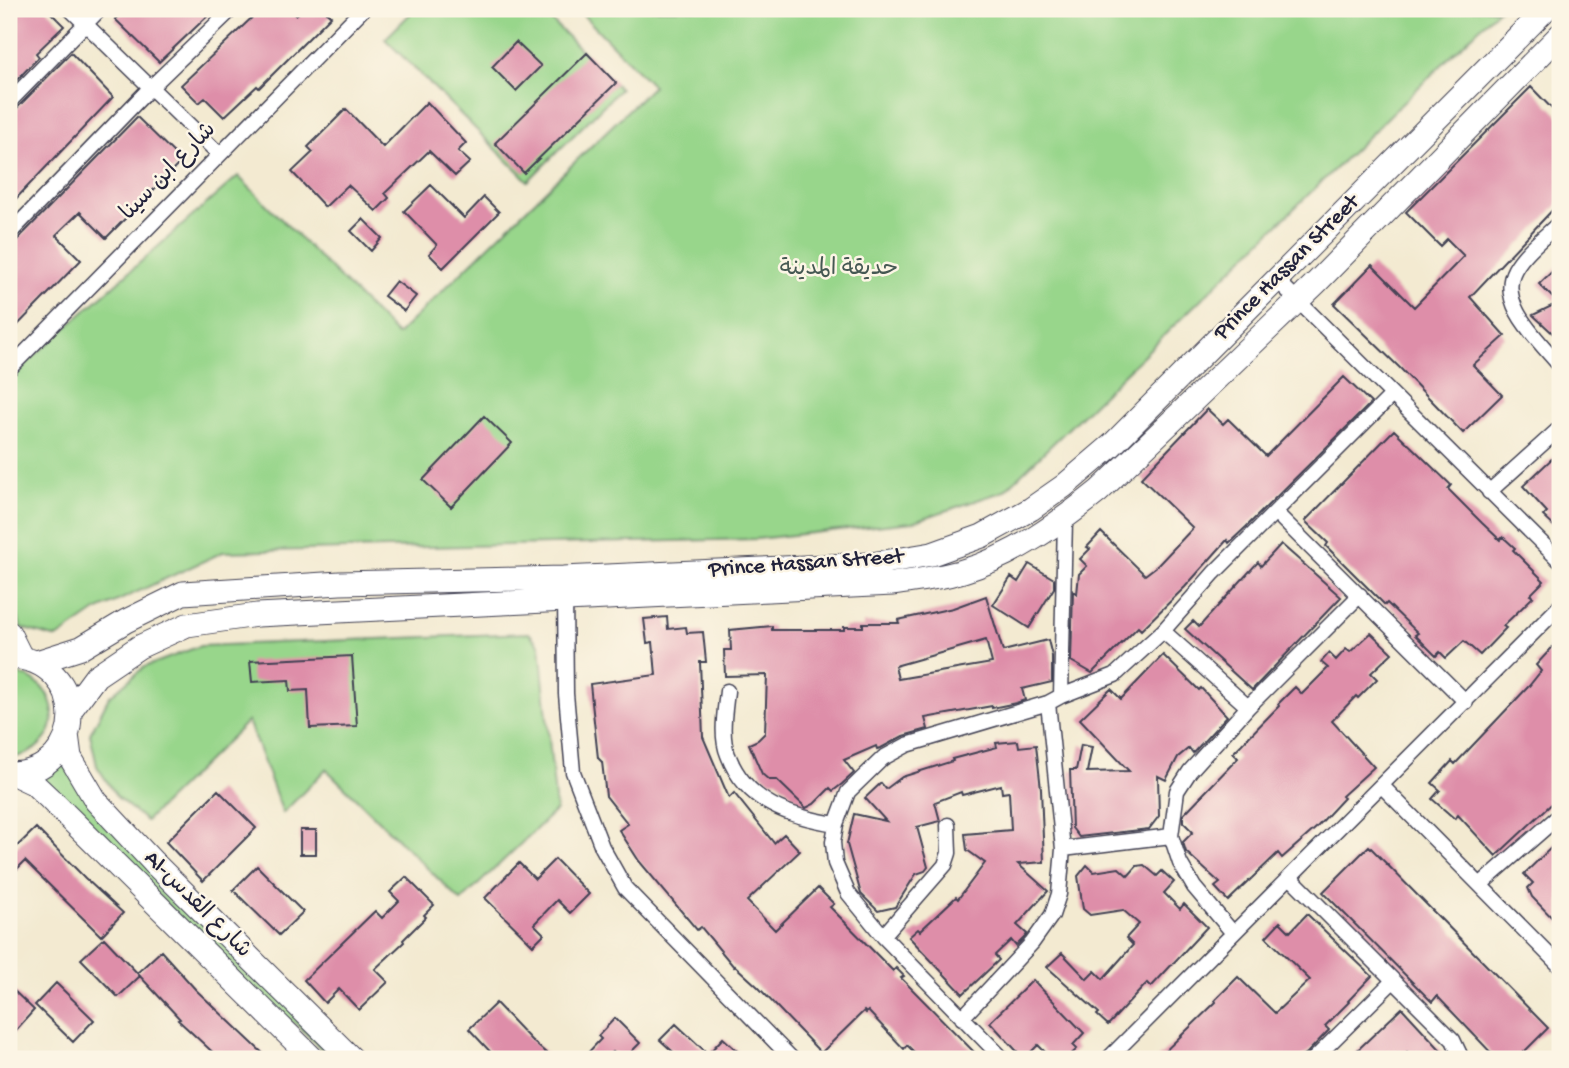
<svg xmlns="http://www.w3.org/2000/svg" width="1569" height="1068" viewBox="0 0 1569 1068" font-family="'Gochi Hand','Playpen Sans Arabic',sans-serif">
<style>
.green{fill:#98d68b;stroke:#5d7c63;stroke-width:2}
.building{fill:#de8ea9;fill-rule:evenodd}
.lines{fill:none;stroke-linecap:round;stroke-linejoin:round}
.street-casing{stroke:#414052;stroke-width:17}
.primary-casing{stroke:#414052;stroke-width:25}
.street{stroke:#fff;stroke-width:14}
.primary{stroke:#fff;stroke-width:23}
.labels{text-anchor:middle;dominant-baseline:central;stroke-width:5;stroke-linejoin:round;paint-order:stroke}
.street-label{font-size:23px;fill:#22223b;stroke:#fcf5e5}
.park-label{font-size:23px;fill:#455853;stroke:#fcf5e5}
</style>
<rect width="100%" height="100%" fill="#fcf5e5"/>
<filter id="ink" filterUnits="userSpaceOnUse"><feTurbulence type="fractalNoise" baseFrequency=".0143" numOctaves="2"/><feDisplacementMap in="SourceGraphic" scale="14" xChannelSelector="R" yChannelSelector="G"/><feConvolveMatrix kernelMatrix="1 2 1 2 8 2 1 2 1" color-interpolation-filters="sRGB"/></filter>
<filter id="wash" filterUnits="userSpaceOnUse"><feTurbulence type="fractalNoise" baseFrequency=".00686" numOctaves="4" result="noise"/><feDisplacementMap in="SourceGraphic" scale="28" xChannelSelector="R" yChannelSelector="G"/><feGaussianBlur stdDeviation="1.57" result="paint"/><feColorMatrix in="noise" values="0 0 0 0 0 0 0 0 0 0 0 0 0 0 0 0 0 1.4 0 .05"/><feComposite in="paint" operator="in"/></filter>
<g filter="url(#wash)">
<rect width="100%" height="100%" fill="#f3ead1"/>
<path class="green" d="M415,9H540L620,89L528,181L385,39Z
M577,9H1499L1004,491L912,522L757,539L223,552L96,611L57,638L21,628L9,585V383L26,363L238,176L397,335L653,86Z
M529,633L540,646L556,810L461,901L326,769L283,813L248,721L146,821L117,797L97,766L90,734L109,697L144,667L200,646Z
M9,672C67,679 68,750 10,758Z
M61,762L340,1059H332L298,1026L274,1010L41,781L55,771Z"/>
<g id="blocks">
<path class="building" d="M9,9H47L64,26L36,53L39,57L9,88Z
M126,9H215L159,62L115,19Z
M261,9H290L296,15L303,9H323L331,16L259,88L257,86L224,117L205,98L199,103L181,85Z
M516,42L541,66L516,91L492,67Z
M71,53L113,97L9,206V111L16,109Z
M587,53L616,83L524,173L495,143Z
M1531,87L1560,117V202L1470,297L1505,336L1473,365L1502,395L1463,433L1400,368L1334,304L1372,265L1414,307L1464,256L1447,239L1440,246L1406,212Z
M427,102L466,143L458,151L470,162L455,176L429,151L385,193L389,198L376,211L348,185L325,207L292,172L313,152L308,147L346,109L383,147Z
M137,117L182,161L106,238L80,212L56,235L81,260L9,334V243L16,241Z
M431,185L464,218L484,197L499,212L443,268L429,254L437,245L404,211Z
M363,219L382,238L371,251L351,231Z
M1560,264V340L1533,315L1558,303L1539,284Z
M396,281L416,296L404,311L384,296Z
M1344,377L1371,403L1246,527L1229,543L1227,540L1185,587L1141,630L1138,627L1092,673L1071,661L1073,591L1077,594L1079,574L1087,566L1080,559L1090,549L1087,547L1101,532L1145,575L1158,565L1193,528L1141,478L1207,409L1223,424L1228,419L1266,456Z
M484,416L512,443L451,507L423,480Z
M1394,430L1451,485L1448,489L1482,523L1500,540L1503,537L1515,548L1513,550L1544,581L1530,595L1533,597L1503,626L1506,628L1480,655L1464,641L1446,658L1440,652L1436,656L1415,635L1418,633L1387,603L1385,605L1326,546L1328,543L1305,521Z
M1560,451V532L1543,516L1547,512L1523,486Z
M1281,544L1341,597L1252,690L1185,629L1193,621L1199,627L1258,562L1261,566Z
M1029,564L1054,579V588L1029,628L993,605L1011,577L1018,582Z
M986,596L1003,651L1048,640L1052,656V682L1022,689L1025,700L1016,703L992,708V706L925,718L928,729L903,736L881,748L877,749L876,746L844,760L854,773L842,784L833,791L830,788L814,804L806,808L777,780H769L762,774L749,744L758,740L765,733L767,675L725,676L724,650H731L730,630L772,626V630H844V627H863V623H899L898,620L953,608ZM986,640L992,663L898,679L895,666Z
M667,617L668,629L686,627L687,633L703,632L706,662H700L703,737L729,798L734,793L774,843L784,834L800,851L747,901L775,930L818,888L834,904L830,907L893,971L896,968L904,976L901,978L981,1059H921L907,1045L904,1049L868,1011L866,1013L864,1011L821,1053L758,987L735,966L734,967L701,927L697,930L639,861L619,830L628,824L606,796L602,762L598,758L590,684L656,675L653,642L647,643L644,619Z
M1371,633L1392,653L1371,673L1377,679L1358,698L1356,696L1332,721L1374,767L1342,796L1344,798L1316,828L1282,858L1278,853L1228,901L1215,887L1220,883L1186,852L1183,842L1193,832L1183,822V815L1238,758L1233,753L1279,706L1278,704L1295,687L1302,694L1328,668L1321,662L1329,653L1336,660L1346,649L1350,652Z
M1560,639V796L1496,856L1458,815L1455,819L1432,799L1440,790L1432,783L1452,761L1455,764L1529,686L1541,671L1536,665Z
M1163,655L1199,690L1201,688L1227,716L1193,753L1189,748L1178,757L1166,780L1158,776L1159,816L1149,829L1079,837L1072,828L1070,770H1076L1081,745L1092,747L1087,772L1129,771L1080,719L1111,689L1121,699Z
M352,656L357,726L310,728L308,690L290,691L289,680L252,682L250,661Z
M1018,741L1019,747L1036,745L1041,789L1044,862L1018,864L1048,891L1017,925L1027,934L1025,937L1016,946L1011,940L995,955L999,960L963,994L909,937L918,929L920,931L956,897L958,899L985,863L967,850L965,834L1011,830L1009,792L1002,793L1001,785L962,795L961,792L935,802L940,821L917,827L928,867L925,871L916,874L895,907L878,911L861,894L847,844L854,814L886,821L865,798L881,783L886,789L902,777L953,761L952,759L997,747L996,743Z
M218,790L256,828L203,881L166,842Z
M36,828L85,878L123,913L101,936L25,861L9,877V854Z
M300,830H316V854H300Z
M1560,839V926L1532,897L1528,888L1533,883L1524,874Z
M1369,846L1548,1028L1517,1059H1497L1437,996L1432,1002L1323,892Z
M555,859L589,894L570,913L557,900L534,924L544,934L533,945L485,898L519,863L535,879Z
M1087,865L1094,872L1119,868L1128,876L1137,866L1144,865L1157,876L1162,871L1174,882L1164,893L1180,909L1184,904L1207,927L1151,987L1147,983L1108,1025L1097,1015L1099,1013L1047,967L1062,953L1087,979L1095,971L1103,979L1133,945L1126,938L1139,924L1123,910L1090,915L1083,909L1078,876Z
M257,866L303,912L279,935L233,890Z
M406,877L434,905L424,915L426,917L403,940L404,942L375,969L388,982L359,1010L339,989L325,1003L304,980L375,911L382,918L399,901L390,892Z
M1307,914L1372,976L1348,1001L1349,1002L1325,1026L1329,1030L1307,1053L1298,1059H1157L1216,1002L1215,1000L1238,977L1275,1013L1310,980L1266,937L1280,922L1290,932Z
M104,938L140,976L118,997L81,959Z
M161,951L196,990L269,1059H220L178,1020L180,1019L137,973Z
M1033,980L1084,1033L1073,1045L1077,1049L1066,1059H1052L1038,1045L1024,1059L990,1022Z
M56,983L94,1020L73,1042L35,1005Z
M9,986L34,1010L9,1038Z
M496,1003L531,1040L553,1059H497L469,1029Z
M1402,1008L1449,1059H1414L1407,1052L1401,1058L1398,1054L1393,1059H1348Z
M615,1018L640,1043L632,1051L640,1059H621L613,1052L605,1059H582L601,1039L598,1036Z
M676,1024L708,1054L723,1038L746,1059H681L660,1040Z"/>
</g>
</g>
<g filter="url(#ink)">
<use href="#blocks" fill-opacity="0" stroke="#414052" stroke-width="2"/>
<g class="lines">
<g class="street-casing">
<path id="street" d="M70,9L219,154
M9,102L100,9
M1560,222C1546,236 1525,251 1515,269C1496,304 1540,341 1560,366
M9,234L150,88L232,9
M1276,279L1560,561
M9,369L363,9
M1489,492L1560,428
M1276,513L1466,702
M565,594L566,694L573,772L602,847L625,888L792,1059
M1163,631L1248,707
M727,691C725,711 720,736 728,755C746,803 791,817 836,824
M1061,696L1065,519
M1382,786L1560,966
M1063,849L1171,836
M1291,878L1453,1040L1462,1059
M1480,885L1560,815
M1233,933L1194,887L1180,863L1171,836L1177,791L1190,771L1248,707L1360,595
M883,936L945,865L949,853L948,825
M962,1018L1032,943L1052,915L1059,894L1063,849L1048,703
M9,1056L12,1059
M1003,1059L883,936L848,893L835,863L833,842L836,824L848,792L883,758L907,745L1048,703L1061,696L1115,675L1163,631L1214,573L1392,395
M1108,1059L1560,606
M1314,1059L1393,981"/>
</g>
<g class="primary-casing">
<path id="primary" d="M9,633L21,657
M9,657C91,659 89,773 10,774
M37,662L81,648L126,621L183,593L340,583L563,578L872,564L932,554L982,536L1031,509L1064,486L1112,445L1546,9
M70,711L96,676L139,647L187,625L257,615L893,584C916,580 941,578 963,571C1014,556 1058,524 1099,491L1316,283L1560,35
M67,734L70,757L96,801L153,862L352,1059
M14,774L33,783L50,799L313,1059"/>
</g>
<use href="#street" class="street"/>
<use href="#primary" class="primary"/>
</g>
</g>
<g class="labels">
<g class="street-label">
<text transform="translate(169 172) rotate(-46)">شارع ابن سينا</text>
<text transform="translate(1287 268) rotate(-45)">Prince Hassan Street</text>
<text transform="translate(806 564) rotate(-4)">Prince Hassan Street</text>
<text transform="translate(197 905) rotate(45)">Al-شارع القدس</text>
</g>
<g class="park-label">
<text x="839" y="269">حديقة المدينة</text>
</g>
</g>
<rect width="1569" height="1068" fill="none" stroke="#fcf5e5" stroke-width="35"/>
</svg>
